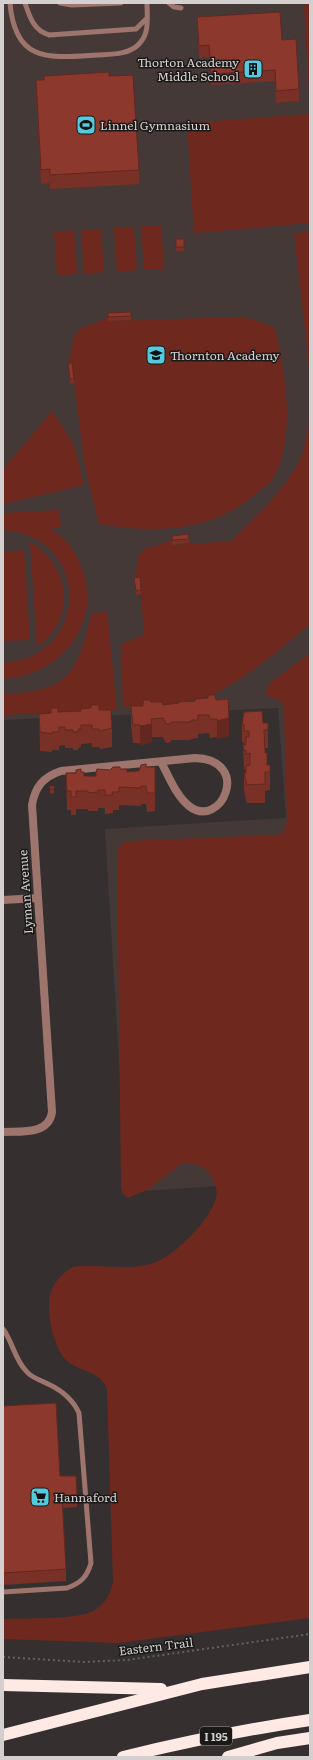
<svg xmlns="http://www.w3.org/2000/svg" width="313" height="1760" viewBox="0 0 313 1760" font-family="Literata,serif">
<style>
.built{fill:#453937}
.green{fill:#6f281e}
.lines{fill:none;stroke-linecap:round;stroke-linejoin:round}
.path{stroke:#656160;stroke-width:2;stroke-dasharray:2 3;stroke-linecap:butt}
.lane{stroke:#9e756d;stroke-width:5}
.street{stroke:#9e756d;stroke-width:8}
.highway{stroke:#fee9e5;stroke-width:12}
.wall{fill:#793026}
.shaded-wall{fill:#63271f}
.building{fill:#8d382c;stroke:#63271f}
.labels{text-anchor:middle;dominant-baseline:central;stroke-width:3;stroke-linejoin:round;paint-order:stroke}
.shield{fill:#1b1918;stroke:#9c9999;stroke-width:1}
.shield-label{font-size:11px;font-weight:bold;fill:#d4d0d0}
.poi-label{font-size:12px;fill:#d4d0d0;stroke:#1b1918;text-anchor:start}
.street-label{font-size:12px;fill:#d4d0d0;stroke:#1b1918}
</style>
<rect width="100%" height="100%" fill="#35302f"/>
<path class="built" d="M3,3H310V1180L127,1192L105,829L286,818L278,708L3,720Z"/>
<path class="green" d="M306,3H310V112L304,6Z
M310,114V223L194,233L187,123Z
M161,225L164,269L144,270L141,226Z
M134,227L137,270L117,272L114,228Z
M101,229L104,272L84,274L81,230Z
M74,230L77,274L57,275L54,232Z
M310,232V375L294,233Z
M239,317L253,319L275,328C285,372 295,427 277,471C272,482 262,490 252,497C208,533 152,533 99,524L85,468L74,383L68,367L74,336L81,328L108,318V321Z
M52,411L74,445L84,485L3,504V469Z
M310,423V624C280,649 249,677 213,694C192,703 147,705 123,707L121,644L144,635L140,581L134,582L139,555L147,547H152L172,540V545L231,541C255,517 283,492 299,461C306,449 305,434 310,423Z
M59,510L61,527H49C57,533 64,539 70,546C112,605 72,675 3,679V663C92,657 91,535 3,530V513Z
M30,542C71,565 77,620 37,647Z
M24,550L30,640L3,641V552Z
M107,612L117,709L3,715V694C70,691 76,675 92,613Z
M310,653V1618L118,1643L3,1639V1619C22,1618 82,1620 95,1610C106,1603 110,1594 113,1582L107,1389C101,1371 79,1372 66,1360C53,1348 44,1305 52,1289C56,1280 64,1272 73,1267C99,1263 137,1273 160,1260C180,1250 210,1220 216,1198C219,1191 213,1179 209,1173C203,1165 190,1162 181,1164L147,1190L128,1198L123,1194L121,1189L117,851L123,843L129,841L277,835L284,832L287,820L284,707L280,700L267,696L266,692L270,683Z"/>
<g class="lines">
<path class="path" d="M3,1657L83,1662L127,1660L310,1634"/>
<path class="lane" d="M10,3C15,63 49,58 96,55C110,54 129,55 139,44C150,33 147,17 147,3
M25,3C30,17 33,30 49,35L136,29L147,18
M60,3L72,5L121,3
M169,3L174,7L181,8
M3,1329C13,1342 14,1359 27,1372C32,1378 41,1380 48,1384C61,1390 73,1400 79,1413L91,1563C87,1577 81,1583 67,1588L3,1592"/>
<path class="street" d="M3,900L38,898
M3,1132C21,1131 49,1135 52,1112L32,805C35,787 43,777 61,771L195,758C253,760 221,831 189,806C176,796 169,776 161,762"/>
<path class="highway" d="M3,1685L161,1689
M3,1735L202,1684L310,1667
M123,1757C185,1742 247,1729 310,1720
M228,1757L277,1743L310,1738"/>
</g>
<path class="wall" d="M197,17L282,40L299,89V101L276,103L275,81L211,85L209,57L199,58Z
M109,76L139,170V184L50,189V183L41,184L36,95V80Z
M176,239H184V251H176Z
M131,312V320L108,321V313Z
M68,363L74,379V383L70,384Z
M172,536L189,539V543L172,545Z
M134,578L141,590V594L136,595Z
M143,700L163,705L216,700L229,736L217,739V737L210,738L209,733L198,734V738L191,739V740H171V742L166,743L163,737H152V742L140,745V743H133L131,725V706H143Z
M99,710L112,728V747L100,749L99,747H92V743L81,744V747L78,748V750H73V748H65V745L59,746V750H52V752L40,751L39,714L51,713L58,712Z
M268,723V748H264L265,753L267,765L270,772V790L265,791V803H247L244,791V773H246V769H244L243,745H244V742H242V724Z
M146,767H155V811L147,812L146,804H141V806L119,805V810H113V813L105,814V808H98V811H88V809H76V815H71V810H67L66,773L81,772L84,776H96L110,770L120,769L127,772L139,771Z
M50,786L54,790V794L50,793Z
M3,1402V1406L60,1476L77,1495V1507L62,1508L66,1569V1581L3,1585Z"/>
<path class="shaded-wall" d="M229,718V736L217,739V721Z
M152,724V742L140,745V726Z"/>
<path class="building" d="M280,12L282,40L296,39L299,89L276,91L275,70L211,74L209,45L199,46L197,17Z
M109,72V76L133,75L139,170L50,175V169L41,170L36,80H44V76Z
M176,239H184V247H176Z
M131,312V316L108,317V313Z
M68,363H72L74,379H70Z
M188,534L189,539L172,540V536Z
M140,577L141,590L136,591L134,578Z
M208,695H215L216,700L228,699L229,718L217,721V719H210L209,715H198V720H191V722H171V724H166L163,718L151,719L152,724L140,726V725H133L131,706H143V700H150L151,702H162L163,705L179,703V702L195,701V699L208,698Z
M91,705H99V710H111L112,728L100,731L99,729H92V725H81V729H78V732H73V730H65V727H59V732H52V734L40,732L39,714L51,713V708H58V712L81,711L80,709L91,708Z
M262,711L263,723H268V730H264L265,753H267V765H270V772H265V784L247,785L244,773H246V766L250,765V753L246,754V750L244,751L243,745H246V737H249V731H244V724H242L244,712Z
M146,764V767H155V793H147L146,786H141V788L119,787V792H112L113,795H105V790H98V792L88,793V791H76V797H71V791H67L66,773H76V770L81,769V772H84V776H96V772L97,769L110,770L113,767H120V769H127V772L139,771L141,765Z
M50,786H54V789H50Z
M3,1402V1406L56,1403L60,1476H76L77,1495L62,1496L66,1569L3,1573Z"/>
<defs>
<g id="building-square" transform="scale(1)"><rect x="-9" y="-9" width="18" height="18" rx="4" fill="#54cade" stroke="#1b1918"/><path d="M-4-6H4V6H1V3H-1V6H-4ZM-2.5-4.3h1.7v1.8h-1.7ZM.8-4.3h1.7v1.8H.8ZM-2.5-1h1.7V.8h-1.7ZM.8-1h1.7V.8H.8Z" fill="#111"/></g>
<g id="stadium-square" transform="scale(1)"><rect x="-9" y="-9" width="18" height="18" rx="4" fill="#54cade" stroke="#1b1918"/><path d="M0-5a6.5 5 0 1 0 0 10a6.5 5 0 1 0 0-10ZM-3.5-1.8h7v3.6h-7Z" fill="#111"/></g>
<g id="school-square" transform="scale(1)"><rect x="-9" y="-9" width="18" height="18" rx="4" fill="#54cade" stroke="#1b1918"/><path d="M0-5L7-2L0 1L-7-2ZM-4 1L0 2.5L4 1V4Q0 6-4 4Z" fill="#111"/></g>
<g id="supermarket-square" transform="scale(1)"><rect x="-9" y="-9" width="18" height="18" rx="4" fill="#54cade" stroke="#1b1918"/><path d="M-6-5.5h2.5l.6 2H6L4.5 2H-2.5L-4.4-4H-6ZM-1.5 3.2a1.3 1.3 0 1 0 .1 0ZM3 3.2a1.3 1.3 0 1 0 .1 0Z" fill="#111"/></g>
</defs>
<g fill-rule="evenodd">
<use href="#building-square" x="253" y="69"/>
<use href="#stadium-square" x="86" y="125"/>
<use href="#school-square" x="156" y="355"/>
<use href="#supermarket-square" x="40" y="1497"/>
</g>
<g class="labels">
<rect class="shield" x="200" y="1727" width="32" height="18" rx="3"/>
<g class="shield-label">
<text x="216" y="1736">I 195</text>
</g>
<g class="poi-label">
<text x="239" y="62" text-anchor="end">Thorton Academy<tspan x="239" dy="14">Middle School</tspan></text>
<text x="100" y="125">Linnel Gymnasium</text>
<text x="170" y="355">Thornton Academy</text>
<text x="54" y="1497">Hannaford</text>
</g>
<g class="street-label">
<text transform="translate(25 892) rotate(-94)">Lyman Avenue</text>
<text transform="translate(156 1646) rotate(-7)">Eastern Trail</text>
</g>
</g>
<rect width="313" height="1760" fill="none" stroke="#d4d0d0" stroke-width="8"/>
</svg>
